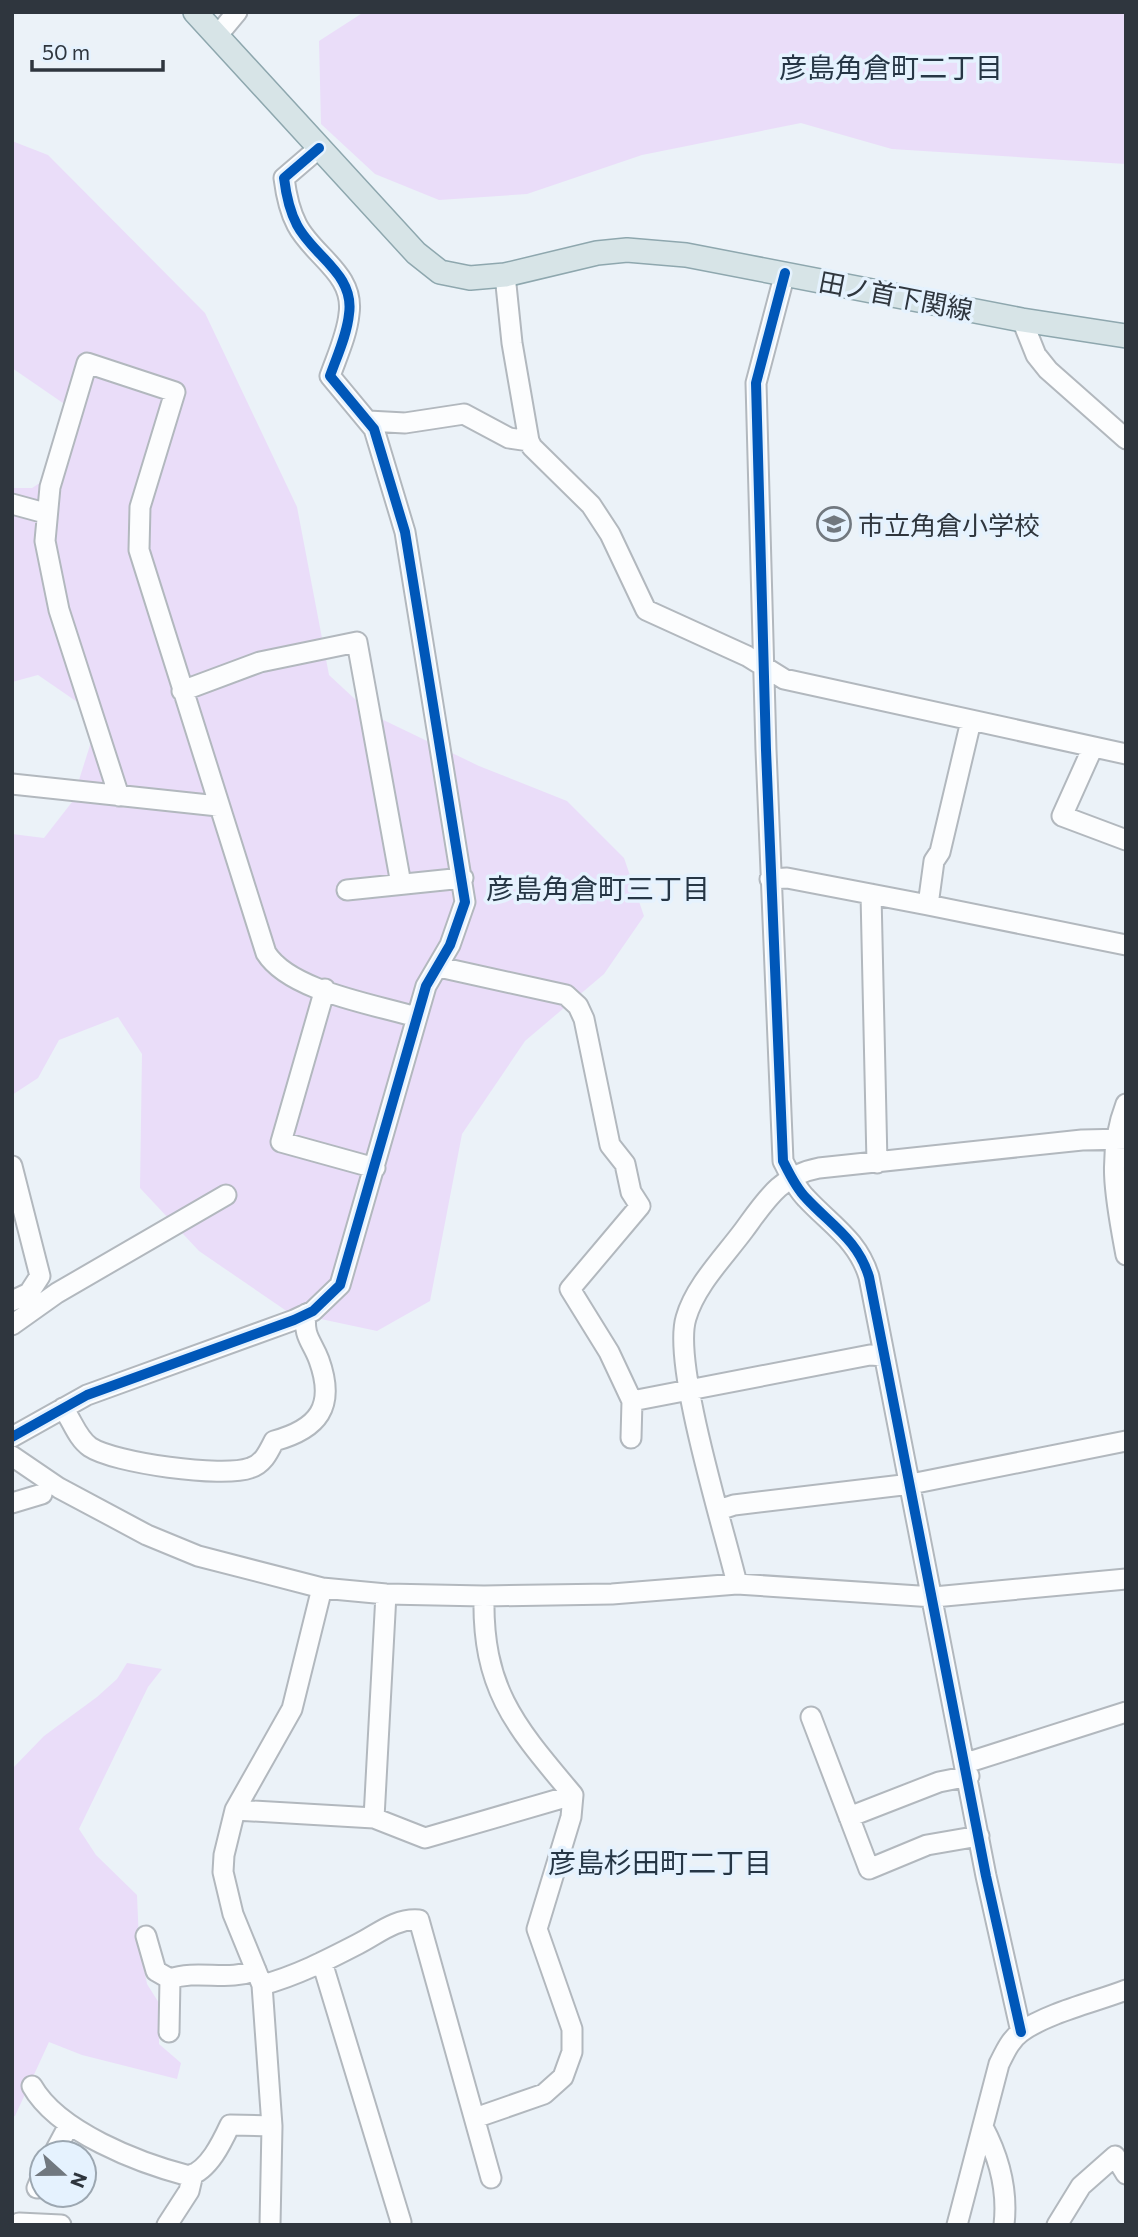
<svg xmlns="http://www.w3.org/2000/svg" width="1138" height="2237" viewBox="0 0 1138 2237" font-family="Commissioner,'Noto Sans JP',sans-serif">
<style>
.green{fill:#eaddf9}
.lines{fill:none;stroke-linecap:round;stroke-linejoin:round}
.minor-casing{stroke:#b2b8be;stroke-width:23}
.major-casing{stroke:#8ea7ae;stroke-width:26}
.minor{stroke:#fcfdfe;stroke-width:19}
.major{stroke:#d7e4e7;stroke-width:23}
.cycleway-casing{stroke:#e5f2fe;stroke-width:15}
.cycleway{stroke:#0057b8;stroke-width:10}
.labels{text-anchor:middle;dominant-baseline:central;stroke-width:7;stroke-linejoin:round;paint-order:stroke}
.street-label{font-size:26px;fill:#2f363e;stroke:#e5f2fe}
.poi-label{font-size:26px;fill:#2f363e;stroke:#e5f2fe;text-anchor:start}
.neighbourhood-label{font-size:28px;fill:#263645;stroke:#e5f2fe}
</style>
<rect width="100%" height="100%" fill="#ebf2f8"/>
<path class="green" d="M364,12H1126V164L892,149L801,123L642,155L527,194L439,200L375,174L321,124L319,41Z
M12,141L48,155L205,313L297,507L329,675L371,714L479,766L567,801L624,858L644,916L604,974L525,1041L462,1134L430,1301L377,1331L288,1312L199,1251L140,1188L142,1054L118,1017L59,1040L38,1078L12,1095V834L44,838L72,802L99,717L38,675L12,682V488H32L69,464L76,412L12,368Z
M127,1663L162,1669L148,1687L79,1829L96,1855L137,1895L139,1942L147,1984L159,2003V2044L181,2063L177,2079L82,2055L49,2042L15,2116L12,2117V1769L44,1736L97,1697L117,1679Z"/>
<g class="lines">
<g class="minor-casing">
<path id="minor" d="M217,36L237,12
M785,273L756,383L766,750L783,1161C789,1173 796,1188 806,1198C831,1225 858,1240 869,1277L986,1876L1021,2032
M505,275L512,343L529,441L532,447L591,505L610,534L646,610L747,656L784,679L1126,754
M1022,320L1036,355L1048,370L1126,439
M368,421L405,423L464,414L509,438L529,441
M12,504L45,513
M182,691L260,662L357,642L401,884
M971,721L940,852L934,861L928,905L1126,945
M1093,747L1062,816L1126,840
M12,784L218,806
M119,796L59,610L45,541L50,487L87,363L175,392L140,507L139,550L266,953C290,991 373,1004 416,1017
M770,879L787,878L928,905
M347,890L463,878
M871,894L877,1163
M439,967L566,995L578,1006L584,1019L610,1145L625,1164L631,1192L640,1206L570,1289L609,1352L632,1401L631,1438
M325,989L281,1142L375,1168
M1126,1104C1106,1156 1116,1201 1126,1255
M12,1166L40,1276L29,1293L12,1301
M12,1325L57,1293L226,1195
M632,1401L870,1355L884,1356
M63,1408C72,1420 77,1438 90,1447C114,1463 223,1478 250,1468C263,1464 268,1453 274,1441C318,1429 336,1407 319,1360C312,1341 303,1337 306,1314
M12,1437L87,1395L294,1320L313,1311L340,1285L426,986L450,945L465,902L405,532L374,429L330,376C337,356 347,335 349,314C355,274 313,256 297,225C289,210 286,194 284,178L319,148
M12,1456L59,1488L147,1535L198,1556L322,1588L386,1594L484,1596L612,1594L737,1584L934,1597L1126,1579
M12,1503L42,1494
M719,1510L734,1505L911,1484L1126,1441
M737,1584C724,1529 672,1364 686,1318C695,1286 724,1257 744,1230C766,1200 781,1175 819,1168L1082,1140L1126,1139
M811,1717L869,1869L927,1845L979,1836
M966,1763L1126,1712
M235,1810L374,1818L425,1838L573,1795
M849,1817L939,1782L969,1776
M374,1818L386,1594
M146,1936L156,1971L170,1979C198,1969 229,1982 256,1970
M322,1962L401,2222
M262,1985C296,1976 327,1960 358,1944C378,1934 395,1918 419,1920L491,2178
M169,2032L170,1979
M32,2086C58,2132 139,2163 189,2176C209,2170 222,2142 230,2125L272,2126
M475,2118L544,2094L563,2077L572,2052V2029L537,1929L571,1817L573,1795C516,1727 482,1690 484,1596
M983,2127C999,2157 1008,2190 1004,2225
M54,2153L69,2125
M37,2188L42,2176
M19,2223L61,2225
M167,2225L189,2191L193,2174
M270,2225L272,2126L262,1985L233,1914L223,1872L224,1855L235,1810L292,1709L322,1588
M957,2225L999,2064C1005,2052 1010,2040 1021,2032C1047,2013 1095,2002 1126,1990
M1057,2225L1081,2186L1115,2156L1126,2174"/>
</g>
<g class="major-casing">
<path id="major" d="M195,12L416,253L440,272L470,278L505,275L597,253L627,250L686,255L1022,320L1126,336"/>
</g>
<use href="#minor" class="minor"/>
<use href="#major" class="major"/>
<g class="cycleway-casing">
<path id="cycleway" d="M785,273L756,383L766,750L783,1161C789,1173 796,1188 806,1198C831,1225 858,1240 869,1277L986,1876L1021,2032
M12,1437L87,1395L294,1320L313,1311L340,1285L426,986L450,945L465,902L405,532L374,429L330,376C337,356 347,335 349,314C355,274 313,256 297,225C289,210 286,194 284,178L319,148"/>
</g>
<use href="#cycleway" class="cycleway"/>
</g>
<defs>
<g id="school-ring" transform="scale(1.75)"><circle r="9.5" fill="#e5f2fe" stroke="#71787f" stroke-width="1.5"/><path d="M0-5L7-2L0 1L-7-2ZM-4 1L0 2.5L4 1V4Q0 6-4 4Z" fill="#71787f"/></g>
</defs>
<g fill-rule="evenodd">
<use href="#school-ring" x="834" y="524"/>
</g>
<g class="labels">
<g class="street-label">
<text transform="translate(896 295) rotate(11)">田ノ首下関線</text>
</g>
<g class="poi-label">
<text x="858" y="524">市立角倉小学校</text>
</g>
<g class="neighbourhood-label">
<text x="891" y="67">彦島角倉町二丁目</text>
<text x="598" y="888">彦島角倉町三丁目</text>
<text x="660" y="1862">彦島杉田町二丁目</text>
</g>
</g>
<rect width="1138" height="2237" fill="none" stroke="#2f363e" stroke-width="28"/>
<g transform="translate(63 2174) rotate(111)"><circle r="33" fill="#e5f2fe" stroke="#9ca7b1" stroke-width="2"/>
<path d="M0-5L12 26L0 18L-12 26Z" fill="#71787f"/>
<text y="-10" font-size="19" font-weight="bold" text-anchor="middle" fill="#2f363e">N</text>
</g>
<path d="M32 60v10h131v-10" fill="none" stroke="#2f363e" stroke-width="3.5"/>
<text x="42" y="60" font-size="21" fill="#2f363e" stroke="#e5f2fe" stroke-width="5" paint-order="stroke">50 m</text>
</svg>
